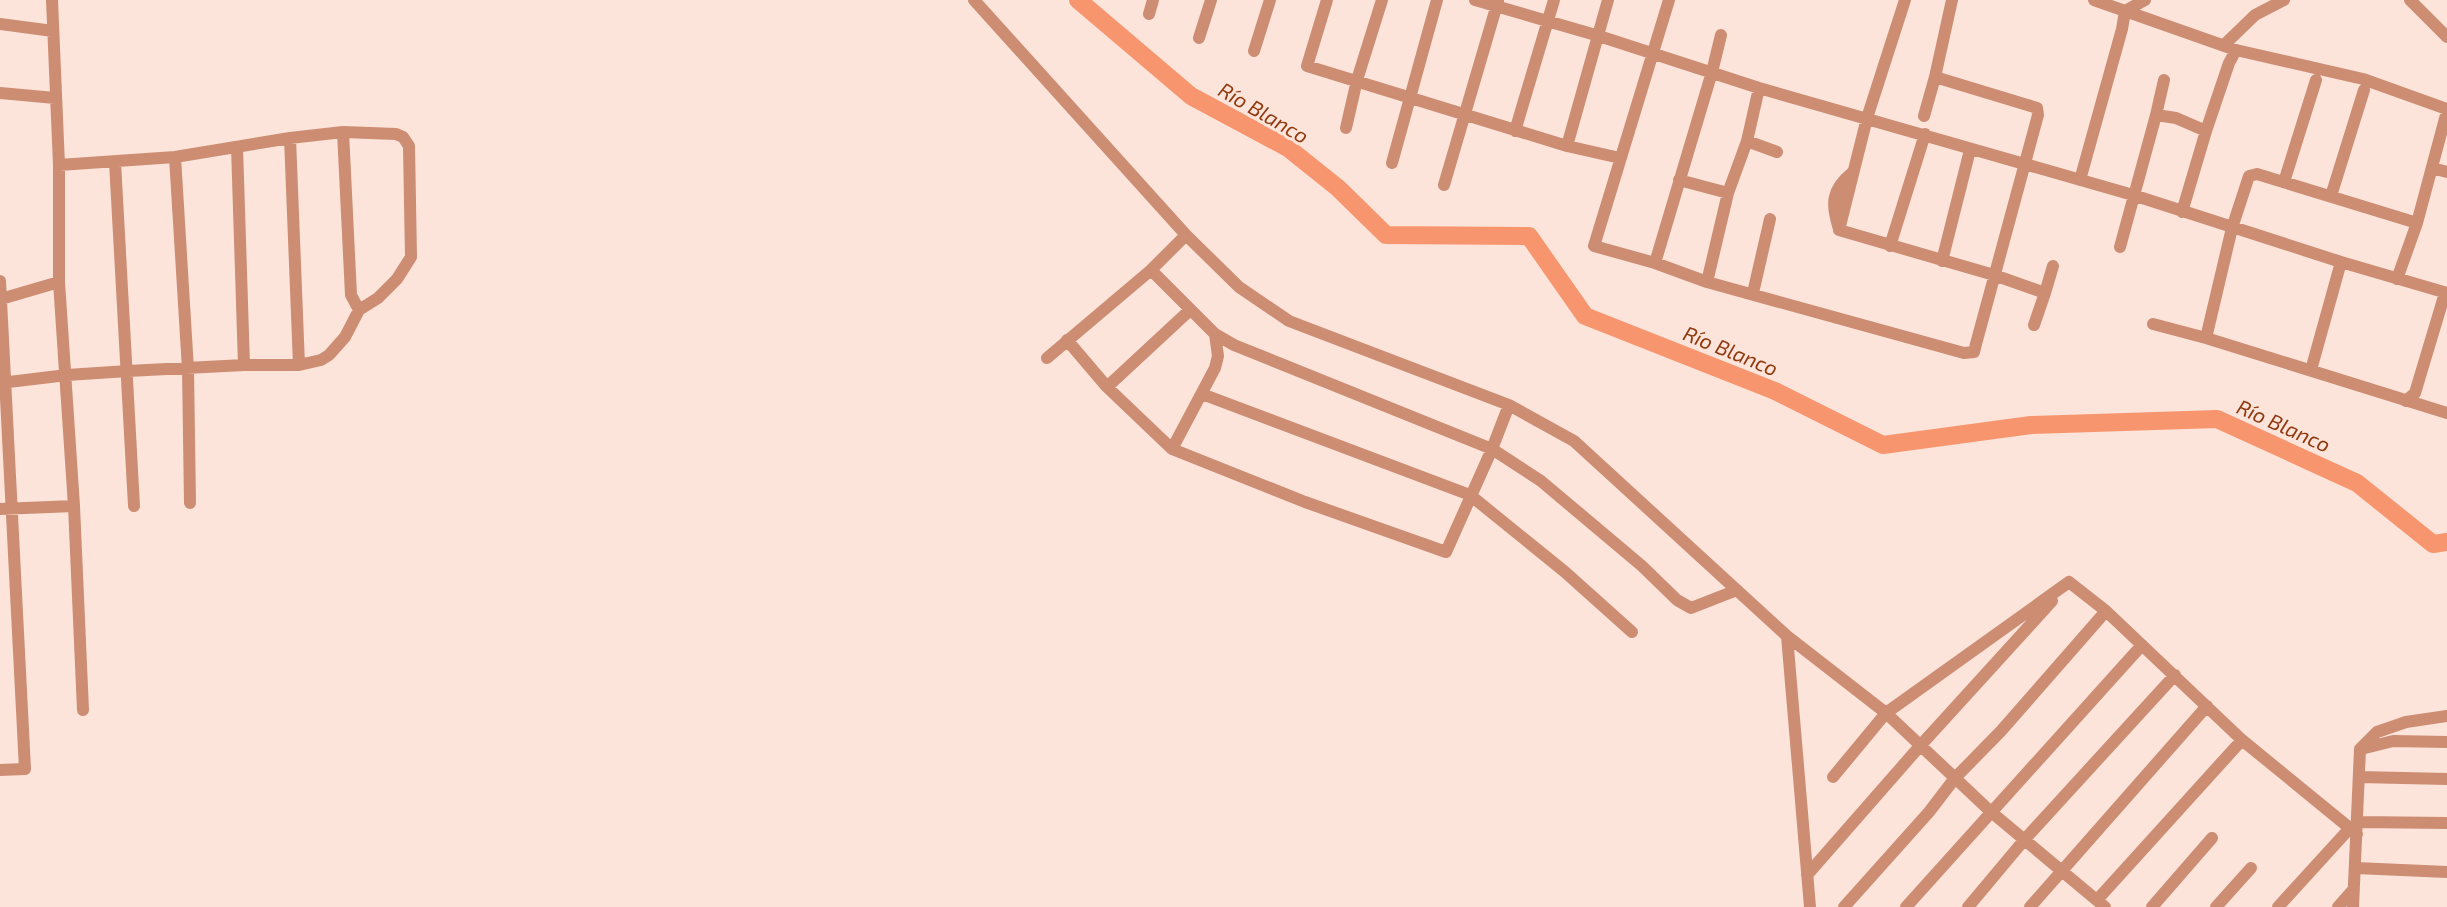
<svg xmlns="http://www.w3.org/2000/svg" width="2447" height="907" viewBox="0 0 2447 907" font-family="'Exo 2',sans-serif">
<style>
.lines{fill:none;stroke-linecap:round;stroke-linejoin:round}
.river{stroke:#f7966e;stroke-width:18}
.minor{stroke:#cc8d73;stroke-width:12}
.labels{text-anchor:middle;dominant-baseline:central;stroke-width:6;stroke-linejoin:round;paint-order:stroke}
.water-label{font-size:21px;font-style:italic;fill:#90390e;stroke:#fce4db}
</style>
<rect width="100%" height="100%" fill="#fce4db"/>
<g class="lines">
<path class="river" d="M1078,0L1191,96L1288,148L1338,188L1386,235L1529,236L1585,316L1775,391L1883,445L2031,425L2217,419L2357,483L2433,544L2447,542"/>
<path class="minor" d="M52,0L59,165V282L74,506L83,710
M974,0L1186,235L1239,287L1289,321L1509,405L1574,441L1787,636L1886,713L1990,811L2105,907
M1327,0L1307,66L1567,146L1620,158
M1475,0L1599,36L1759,88L2133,195L2341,262L2447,293
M1669,0L1594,246L1655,263L1707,282L1964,353L1974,352L1976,344L2038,115L2037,108L1935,77L1952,0
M2094,0L2236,50L2363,79L2447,109
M2410,0L2447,37
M1149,14L1153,0
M0,24L53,31
M1199,38L1211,0
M2224,45L2255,15L2284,0
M1254,51L1270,0
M0,93L55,98
M2156,115L2164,80
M1924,116L1935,77
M1346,128L1357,80L1382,0
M1515,131L1554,0
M343,132L351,295L359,310
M290,138L299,365
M1747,141L1777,152
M1567,146L1608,0
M237,147L244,365
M175,157L188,369L190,503
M115,162L134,506
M1392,163L1437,0
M2432,168L2447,172
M1679,180L1728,193
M2080,180L2122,29L2125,11L2145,0
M2284,182L2316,80
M1444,185L1498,1
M2331,196L2364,90
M2182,212L2206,131
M2417,223L2447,111
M1839,229C1831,204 1831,190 1852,173
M1839,230L1994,275L2045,293L2053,266
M1839,230L1867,118L1905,0
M1890,246L1925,134
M2120,247L2156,115L2176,118L2206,131L2229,63L2236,50
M1942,261L1970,150
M1655,263L1712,72L1721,35
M1151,270L1215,334L1234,345L1492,449L1541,481L1642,566L1677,600L1691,608L1737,590
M0,281L25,769L0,770
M1707,282L1728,193L1747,141L1759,88
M1753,293L1770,219
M1,299L59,282
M2153,324L2206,338L2447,413
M2034,325L2045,293
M2206,338L2232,228L2249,176L2257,174L2417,223L2397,279
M1067,340L1107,387L1172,449L1305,502L1446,552L1492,449L1509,405
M1047,358L1151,270L1186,235
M2311,370L2341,262
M0,383L67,375L128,371L244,365H299L321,360L329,355L345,337L359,310L378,298L397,279L411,257L409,146L403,137L396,134L343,132L290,138L175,157L59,165
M1107,387L1190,310
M1202,394L1470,495L1565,572L1632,632
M2406,401L2415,393L2445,293
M1172,449L1215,368L1218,356L1215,334
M0,509L74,506
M1787,636L1810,907
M2361,749L2393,741L2447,742
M1833,777L1886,713L2069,582L2106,611L2242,740L2357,834
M2359,777L2447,779
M2358,822L2447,823
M2356,868L2447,872
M1807,875L1920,746L2052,601
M2097,900L2242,740
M1844,907L1929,812L1955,778L2001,731L2106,611
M1906,907L2142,645
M1968,907L2025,839L2175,675
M2030,907L2207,706
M2152,907L2212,838
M2216,907L2251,868
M2278,907L2350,828
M2338,907L2353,890
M2353,907L2360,749L2377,732L2406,722L2447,716"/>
</g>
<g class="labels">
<g class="water-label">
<text transform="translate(1264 112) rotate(30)">Río Blanco</text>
<text transform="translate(1731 350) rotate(22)">Río Blanco</text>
<text transform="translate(2284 425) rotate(24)">Río Blanco</text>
</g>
</g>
</svg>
